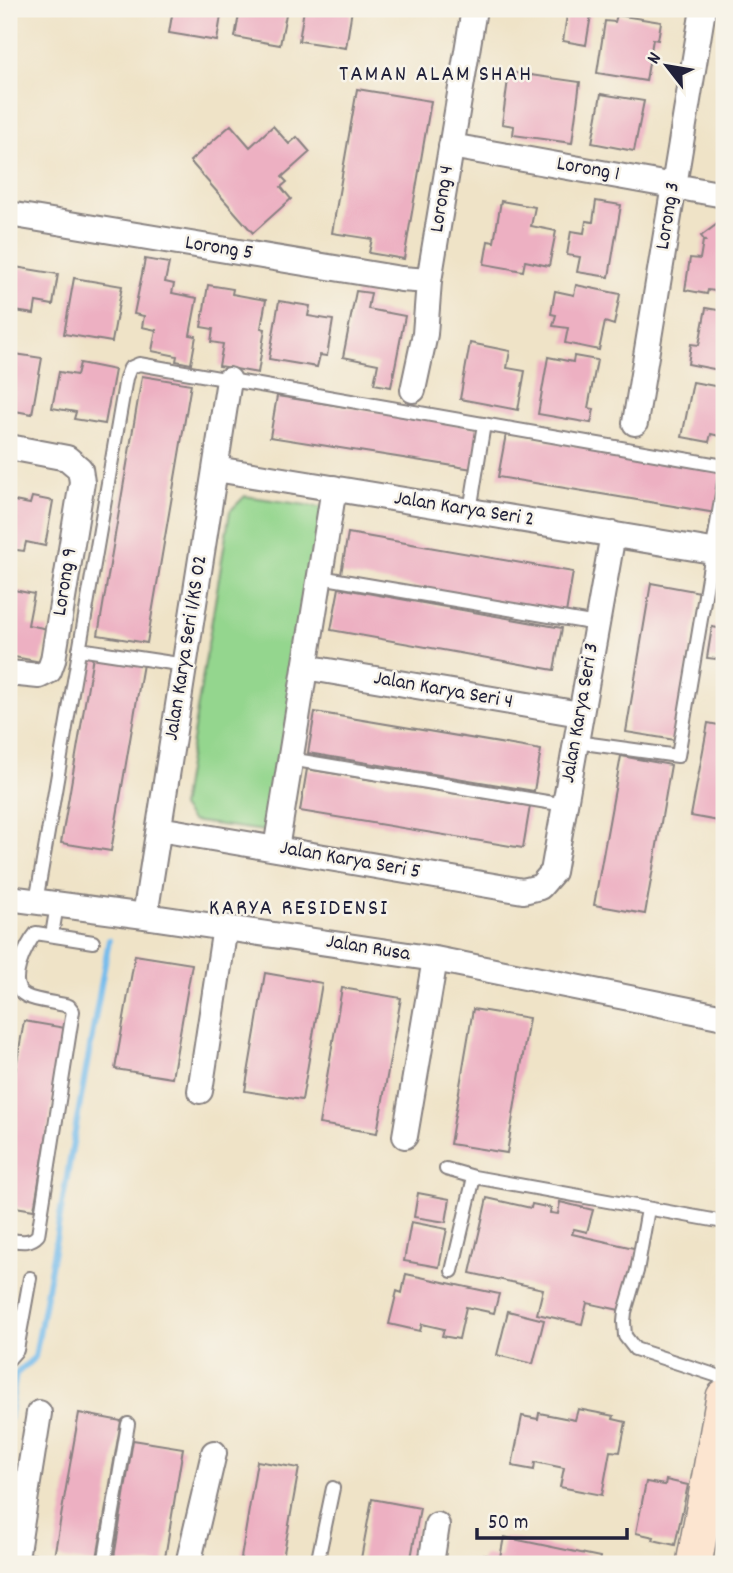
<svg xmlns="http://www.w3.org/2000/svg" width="733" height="1573" viewBox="0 0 733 1573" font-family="Dekko,sans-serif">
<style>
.green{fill:#94d68e;stroke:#5b7c64;stroke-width:2}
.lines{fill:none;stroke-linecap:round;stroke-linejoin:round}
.stream{stroke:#74bcec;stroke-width:6}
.building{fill:#edb0c2}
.lane-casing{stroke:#888281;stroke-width:16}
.street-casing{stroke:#888281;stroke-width:28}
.secondary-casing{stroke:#888281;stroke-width:38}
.lane{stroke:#fff;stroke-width:12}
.street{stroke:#fff;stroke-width:24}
.secondary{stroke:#fce5d0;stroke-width:35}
.labels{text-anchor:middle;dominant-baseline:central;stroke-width:5;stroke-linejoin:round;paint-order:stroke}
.street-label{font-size:21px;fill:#22223b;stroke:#f7f3e8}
.neighbourhood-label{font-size:23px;letter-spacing:2px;fill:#22223b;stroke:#f7f3e8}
</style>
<rect width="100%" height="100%" fill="#f7f3e8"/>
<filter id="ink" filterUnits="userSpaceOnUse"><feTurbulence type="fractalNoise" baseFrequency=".0143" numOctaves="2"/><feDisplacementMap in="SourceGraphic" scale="14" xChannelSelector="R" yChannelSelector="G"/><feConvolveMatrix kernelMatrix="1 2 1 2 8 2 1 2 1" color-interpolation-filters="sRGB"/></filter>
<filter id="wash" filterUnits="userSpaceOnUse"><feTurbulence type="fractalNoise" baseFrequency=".00686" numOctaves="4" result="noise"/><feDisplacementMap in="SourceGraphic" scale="28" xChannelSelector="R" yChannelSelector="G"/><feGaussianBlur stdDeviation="1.57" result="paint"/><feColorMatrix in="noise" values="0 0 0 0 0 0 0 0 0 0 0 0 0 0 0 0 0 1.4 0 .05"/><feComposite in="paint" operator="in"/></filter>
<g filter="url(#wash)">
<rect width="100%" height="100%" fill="#efe3c7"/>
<path class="green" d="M245,496L327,508L271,832L191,821L181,807L230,511Z"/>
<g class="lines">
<path class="stream" d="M9,1419L16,1374L35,1357L109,940"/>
</g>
<g id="blocks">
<path class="building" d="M129,9H156L155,15L129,10Z
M173,9H222L217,41L169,33Z
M240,9H287L280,45L235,37Z
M304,9H352L346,48L299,41Z
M568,9H592L586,45L563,41Z
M617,15L661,22L658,40L653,39L646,81L597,73L605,21L615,22Z
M509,72L580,82L572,143L513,135L514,126L502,124Z
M357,89L431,101L404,259L369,253L372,239L332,233Z
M601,94L644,101L634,151L592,143Z
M231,125L250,147L273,126L289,144L297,137L310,152L282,177L287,182L281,187L291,199L253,233L190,161Z
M501,201L535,207L531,226L556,231L549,266L525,261L523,271L484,264L488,241L494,242Z
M596,201L621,205L609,277L577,272L580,257L567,255L571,231L584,233L586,221L593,222Z
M720,222L724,228V260L721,263H724V292L708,290L707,294L685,290L690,258L700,259L703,241H705L701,236Z
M145,259L169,263L165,282L174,284L172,293L197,298L190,335L196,336L191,364L176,361L177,356L152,351L156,330L142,327L144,316L134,314Z
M9,266L58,274L53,305L36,302L34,314L9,310Z
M74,278L122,286L112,342L64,334Z
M208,285L233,289L232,294L266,300L261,328L265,329L258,373L219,366L223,344L211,342L213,329L201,327Z
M576,285L620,294L614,325L605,322L599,350L565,343L568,328L553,326L556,315L551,314L555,291L574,295Z
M356,291L371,293L368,309L405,316L391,387L374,384L378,364L343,357Z
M279,301L310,306L308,316L333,320L327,356L320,355L317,367L269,359Z
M706,308L724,311V371L688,364L691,344L699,345Z
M470,343L510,351L507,368L525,371L518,410L460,399Z
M15,354L42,358L32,414L9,410V376H11Z
M574,356L597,360L588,408L594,409L591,423L538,414L548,357L573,362Z
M80,363L115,370L105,424L74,419L76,412L52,408L59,372L77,375Z
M142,376L191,384L147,643L98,635Z
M693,382L720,387L718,399L724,401V437L711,434L709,442L682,437Z
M277,396L480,428L473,469L270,437Z
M506,434L724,470L716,513L498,477Z
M32,497L53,501L45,546L26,542L24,551L9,549V500L30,504Z
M348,533L573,572L566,613L341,574Z
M651,583L700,592L675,740L626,732Z
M339,588L562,628L554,670L331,630Z
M9,589L34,594L28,625L48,629L41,662L9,656Z
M712,627L724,629V660L707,658Z
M93,656L143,664L111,851L61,843Z
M315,712L541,750L534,791L308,753Z
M708,723L724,726V822L691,816Z
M621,756L671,765L645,914L594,905Z
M307,769L530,806L523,848L300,811Z
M135,955L192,964L172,1078L115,1069Z
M265,973L322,983L302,1100L245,1091Z
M342,988L401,998L377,1133L319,1124Z
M473,1009L529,1018L507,1153L450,1144Z
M24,1021L65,1028L34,1210L9,1206V1107Z
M418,1193L450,1199L446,1222L414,1217Z
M487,1198L531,1208L532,1204L551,1208L550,1213L558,1214L560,1202L593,1210L587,1232L574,1229L572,1234L638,1249L624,1311L587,1303L582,1324L537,1314L543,1289L470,1273Z
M411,1222L447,1229L439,1267L404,1261Z
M406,1274L499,1294L494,1313L466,1307L459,1339L442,1336L444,1329L422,1324L420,1331L389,1324L397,1291L402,1293Z
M508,1311L544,1320L533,1364L497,1355Z
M578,1409L614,1416L613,1419L626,1422L620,1452L610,1451L602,1495L560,1487L564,1468L535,1462L534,1470L512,1466L522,1416L538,1419L539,1413L575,1420Z
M79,1413L121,1421L96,1564L54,1557Z
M133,1440L183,1448L164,1564H113Z
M257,1461L299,1468L282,1564H240Z
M666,1480L688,1485L675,1545L653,1540L654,1537L636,1533L646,1482L665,1485Z
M372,1499L420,1508L410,1564H360Z
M504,1537L600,1557L599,1564H481L484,1555L500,1558Z"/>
</g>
</g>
<g filter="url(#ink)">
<use href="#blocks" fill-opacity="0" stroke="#888281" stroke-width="2"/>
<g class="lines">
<g class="lane-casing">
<path id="lane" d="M470,511L484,424
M320,577L597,624
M79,649L185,665
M576,742L678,756L724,482
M290,759L565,805
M36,902L126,378L130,368L139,364L724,466
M52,935L57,905
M446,1169L474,1177L724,1222
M648,1209L637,1271L625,1312L624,1322L625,1336L635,1349L724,1378
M9,1240C20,1241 30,1244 38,1235L73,1011L69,1006C58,1003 36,1001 26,996C5,986 26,945 36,933L93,942
M452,1271L474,1177
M9,1359L17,1350L30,1278
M16,1558L49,1564
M104,1564L128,1424
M317,1564L333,1488"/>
</g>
<g class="street-casing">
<path id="street" d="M451,146L724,195
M9,214L401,279L429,281
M413,390L425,334L429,281L474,9
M635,423L703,9
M9,447L67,458L80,469L82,482L53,660L49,671L39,676L9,673
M216,469L712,551
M305,667L580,714
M159,829L523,891L540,887L553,872L613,534
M276,849L334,488
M9,898L145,916L435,959L724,1017
M145,916L229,380
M200,1091L225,927
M405,1136L435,959
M15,1564L39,1413
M188,1564L214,1453
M431,1564L437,1525"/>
</g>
<g class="secondary-casing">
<path id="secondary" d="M694,1564L724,1397"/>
</g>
<use href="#lane" class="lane"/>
<use href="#street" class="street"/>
<use href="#secondary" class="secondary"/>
</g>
</g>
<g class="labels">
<g class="street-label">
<text transform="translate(588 170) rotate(10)">Lorong 1</text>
<text transform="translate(443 199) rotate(-81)">Lorong 4</text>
<text transform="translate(669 216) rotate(-81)">Lorong 3</text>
<text transform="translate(219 249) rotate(9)">Lorong 5</text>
<text transform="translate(464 510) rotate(9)">Jalan Karya Seri 2</text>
<text transform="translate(66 582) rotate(-81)">Lorong 9</text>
<text transform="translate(187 648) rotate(-81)">Jalan Karya Seri 1/KS 02</text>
<text transform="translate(443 691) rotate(10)">Jalan Karya Seri 4</text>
<text transform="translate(581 713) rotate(-80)">Jalan Karya Seri 3</text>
<text transform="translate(350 861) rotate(10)">Jalan Karya Seri 5</text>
<text transform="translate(368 949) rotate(9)">Jalan Rusa</text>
</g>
<g class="neighbourhood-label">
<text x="436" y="75">TAMAN ALAM SHAH</text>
<text x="299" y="909">KARYA RESIDENSI</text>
</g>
</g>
<rect width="733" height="1573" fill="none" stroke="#f7f3e8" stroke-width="35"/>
<g transform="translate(667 66) rotate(301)" stroke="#f7f3e8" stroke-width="5" paint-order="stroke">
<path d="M0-5L12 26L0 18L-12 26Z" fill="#22223b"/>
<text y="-10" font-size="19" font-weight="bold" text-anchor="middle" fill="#22223b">N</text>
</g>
<path d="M477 1528v10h150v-10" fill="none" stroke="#22223b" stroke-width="3.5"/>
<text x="488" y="1528" font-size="21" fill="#22223b" stroke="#f7f3e8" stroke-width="5" paint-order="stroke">50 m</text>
</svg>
